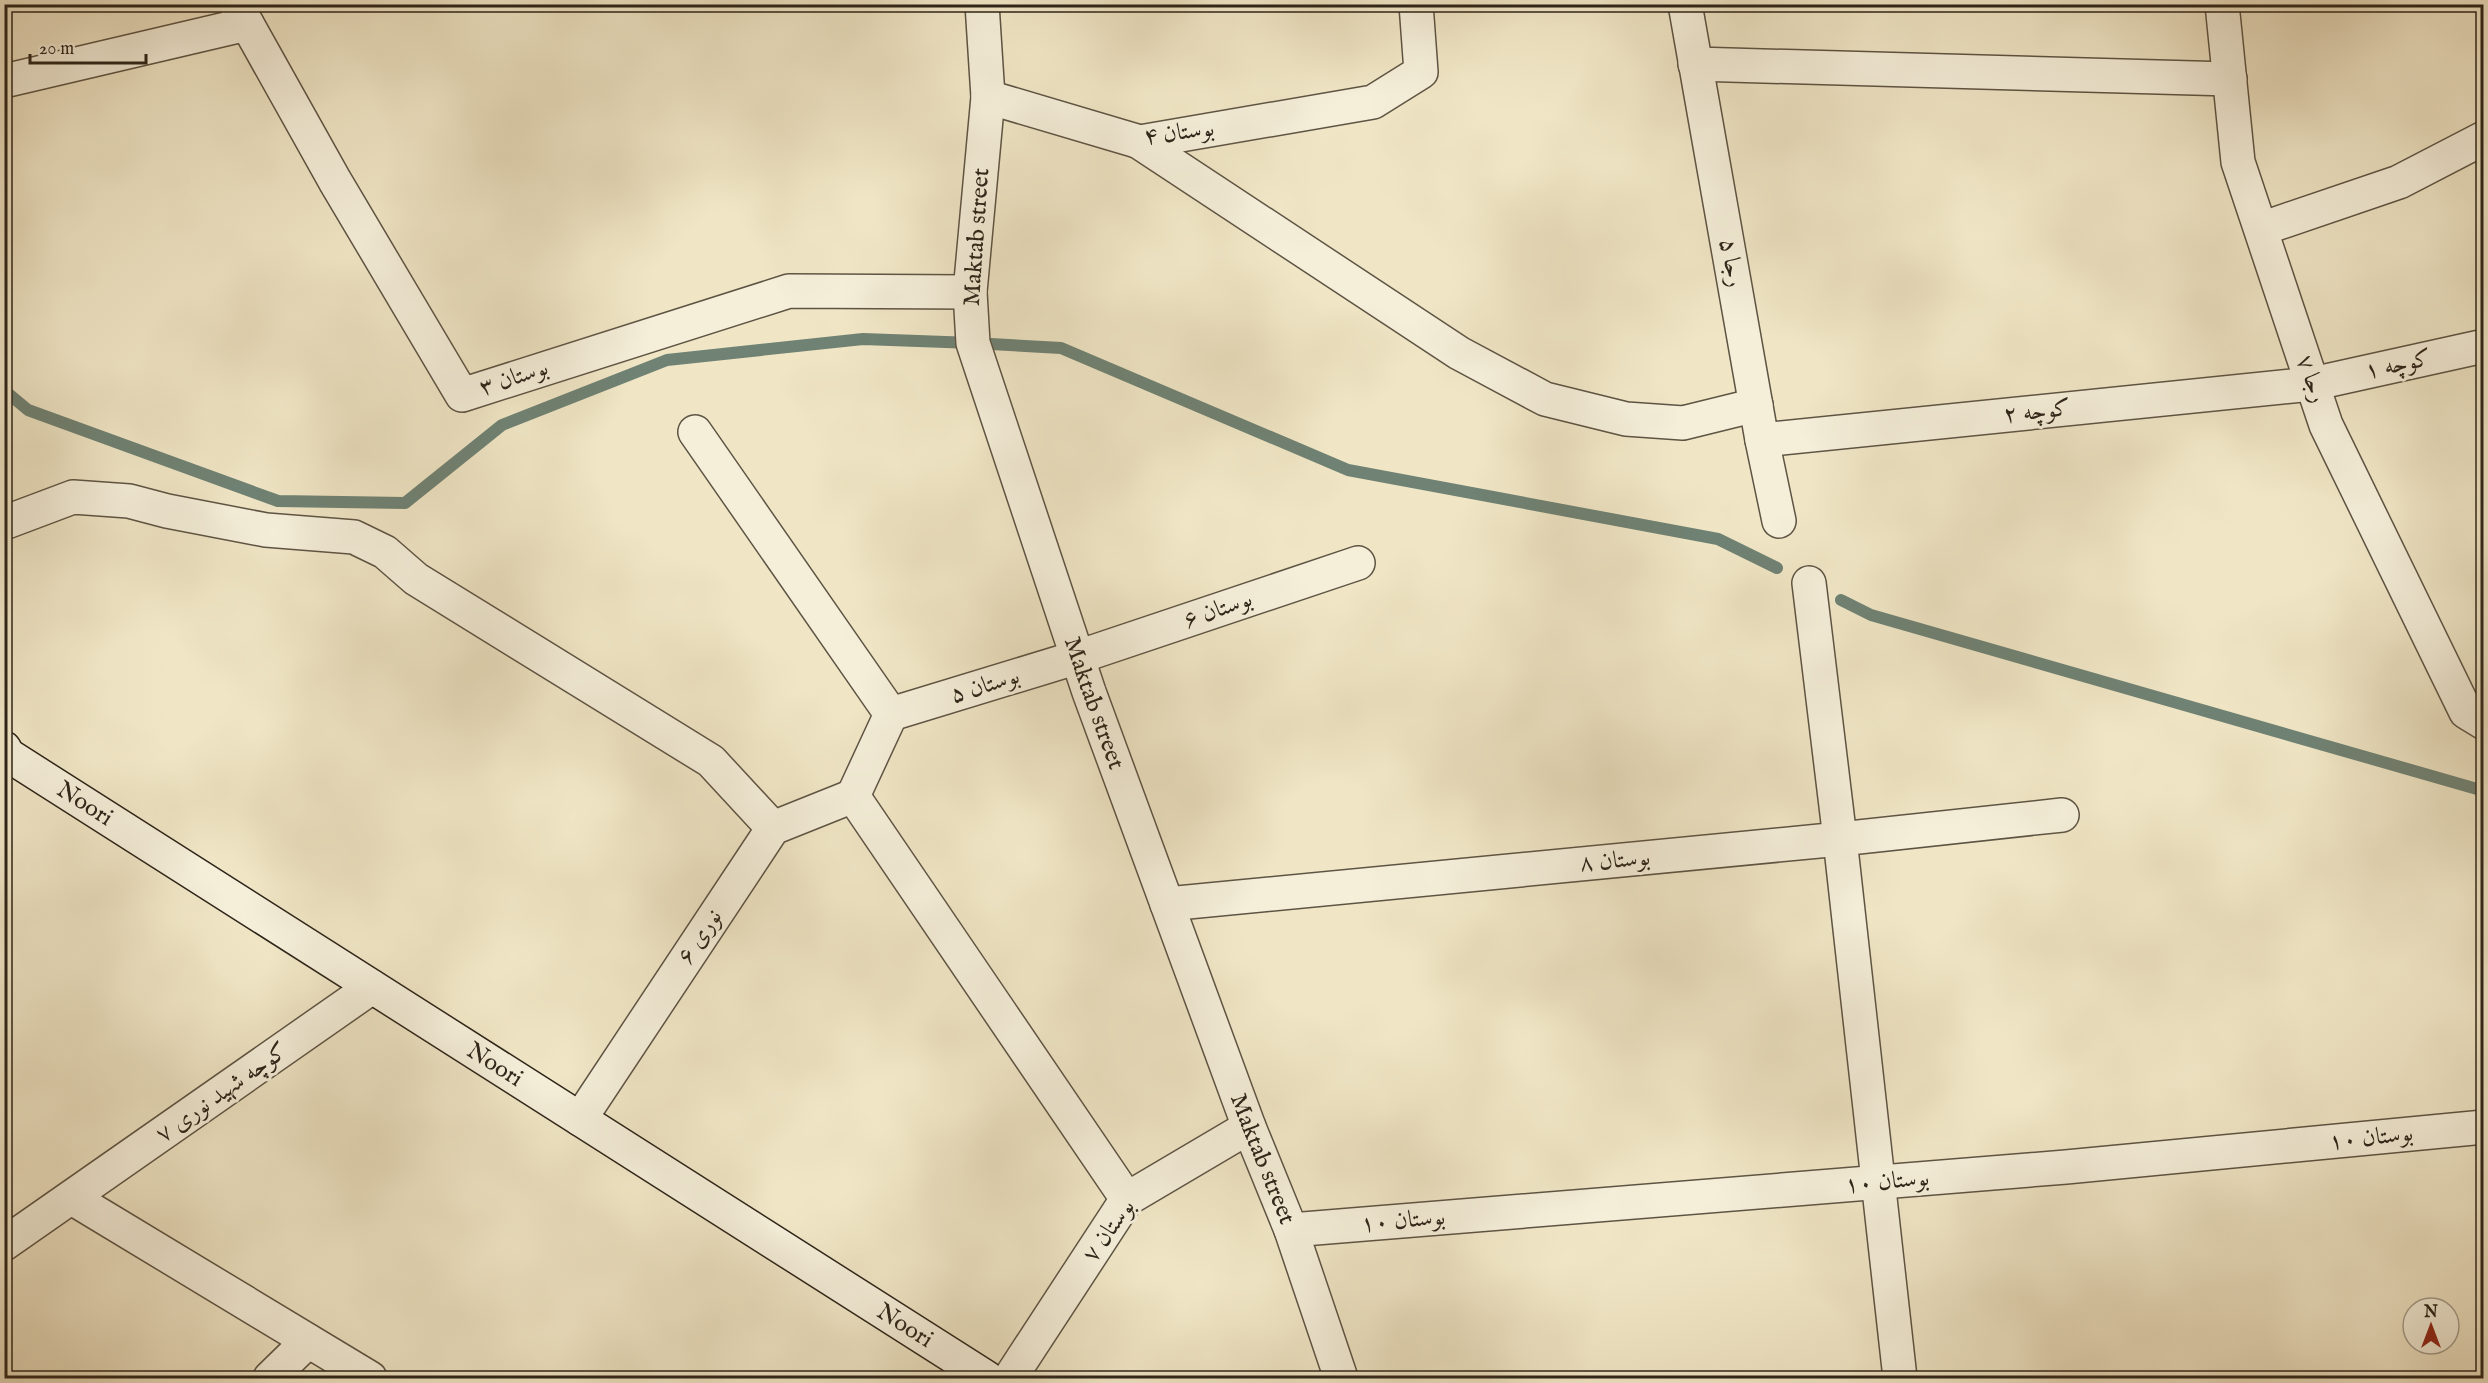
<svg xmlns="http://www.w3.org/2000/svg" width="2488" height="1383" viewBox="0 0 2488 1383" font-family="'IM FELL English',Amiri,serif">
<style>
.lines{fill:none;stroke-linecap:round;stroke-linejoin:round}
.stream{stroke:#6f8274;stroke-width:12}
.minor-casing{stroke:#5e5444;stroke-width:36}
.secondary-casing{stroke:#2d2419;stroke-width:36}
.minor{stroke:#f5efda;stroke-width:33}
.secondary{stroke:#f5efda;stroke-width:33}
.labels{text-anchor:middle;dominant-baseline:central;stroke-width:6;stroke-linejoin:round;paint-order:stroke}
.street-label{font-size:24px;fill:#2d2419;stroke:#f5efda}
</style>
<rect width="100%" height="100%" fill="#f0e6c6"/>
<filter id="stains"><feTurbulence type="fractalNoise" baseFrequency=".00333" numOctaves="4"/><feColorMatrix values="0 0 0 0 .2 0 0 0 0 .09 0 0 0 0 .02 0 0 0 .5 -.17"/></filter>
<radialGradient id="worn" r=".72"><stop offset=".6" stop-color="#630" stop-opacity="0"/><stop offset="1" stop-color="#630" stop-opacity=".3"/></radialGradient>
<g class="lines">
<path class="stream" d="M4,390L28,410L278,501L405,503L502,425L667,360L863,339L973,343L1061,348L1348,470L1718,539L1777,568
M1841,600L1871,615L2484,791"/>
<g class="minor-casing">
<g id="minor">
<path d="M236,4L335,181L462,395L789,291L970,292"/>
<path id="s1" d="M982,4L988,97L970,292L973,343L1089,692L1249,1127L1291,1230L1341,1378"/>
<path d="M1685,4L1762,440L1779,521"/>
<path d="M2222,4L2238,162L2326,425L2466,712L2484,723"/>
<path d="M1695,64L2230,79"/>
<path d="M4,81L247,24"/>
<path d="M988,97L1140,142L1373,102L1421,72L1416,4"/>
<path d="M1139,142L1459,353L1545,399L1626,419L1683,423L1756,405"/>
<path d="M2261,229L2399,182L2484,138"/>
<path d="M695,432L891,714L853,796"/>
<path d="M1762,440L2312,384L2484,346"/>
<path d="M4,523L73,497L129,501L167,511L266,530L354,537L385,552L416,579L711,761L773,828"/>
<path d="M1809,583L1840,839L1900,1378"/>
<path d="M891,714L1078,657L1358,563"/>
<path d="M853,796L1127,1199"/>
<path d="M1167,904L1840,839L2062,815"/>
<path d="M580,1119L773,828L853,796"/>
<path d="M72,1198L370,1378"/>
<path d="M1291,1230L2066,1167L2484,1127"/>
<path d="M4,1244L372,987"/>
<path d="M270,1378L308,1341"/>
<path d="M1010,1378L1127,1199L1249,1127"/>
</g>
</g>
<g class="secondary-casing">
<g id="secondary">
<path id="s2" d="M4,748L8,755L987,1378"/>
</g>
</g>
<use href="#minor" class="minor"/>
<use href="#secondary" class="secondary"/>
</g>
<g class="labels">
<g class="street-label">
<text transform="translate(1179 133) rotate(-7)">بوستان ۴</text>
<text transform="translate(977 237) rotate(-86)">Maktab street</text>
<text transform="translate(1731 263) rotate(80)">رجا ۵</text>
<text transform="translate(2398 365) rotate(-12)">کوچه ۱</text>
<text transform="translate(514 378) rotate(-18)">بوستان ۳</text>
<text transform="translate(2311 379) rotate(71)">رجا ۷</text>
<text transform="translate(2037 412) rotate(-6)">کوچه ۲</text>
<text transform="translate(1218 610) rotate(-19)">بوستان ۶</text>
<text transform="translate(985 686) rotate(-17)">بوستان ۵</text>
<text stroke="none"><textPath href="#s1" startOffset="720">Maktab street</textPath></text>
<text stroke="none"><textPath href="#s2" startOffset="99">Noori</textPath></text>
<text transform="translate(1615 861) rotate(-5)">بوستان ۸</text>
<text transform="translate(700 937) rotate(-56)">نوری ۶</text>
<text stroke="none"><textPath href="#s2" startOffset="585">Noori</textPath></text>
<text transform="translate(222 1093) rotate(-35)">کوچه شهید نوری ۷</text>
<text transform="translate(2371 1138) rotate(-6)">بوستان ۱۰</text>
<text stroke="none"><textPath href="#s1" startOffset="1206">Maktab street</textPath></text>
<text transform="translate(1887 1182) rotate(-5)">بوستان ۱۰</text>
<text transform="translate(1403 1221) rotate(-5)">بوستان ۱۰</text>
<text transform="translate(1109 1231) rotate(-54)">بوستان ۷</text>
<text stroke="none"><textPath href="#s2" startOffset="1071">Noori</textPath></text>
</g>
</g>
<rect width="2488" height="1383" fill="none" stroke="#f0e6c6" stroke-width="24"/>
<rect x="6" y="6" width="2476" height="1371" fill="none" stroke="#2d2419" stroke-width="3"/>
<rect x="12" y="12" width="2464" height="1359" fill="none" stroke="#2d2419" stroke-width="1.5"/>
<g transform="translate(2431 1326)"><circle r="28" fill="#f5efda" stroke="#a59e8d" stroke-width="1.5"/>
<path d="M0-4.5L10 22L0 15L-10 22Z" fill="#8f2418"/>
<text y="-9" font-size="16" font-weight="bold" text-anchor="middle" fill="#2d2419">N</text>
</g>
<path d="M30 54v9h116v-9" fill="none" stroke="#2d2419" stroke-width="3"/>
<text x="39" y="54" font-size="18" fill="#2d2419" stroke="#f5efda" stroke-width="4.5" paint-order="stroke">20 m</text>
<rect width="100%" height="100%" filter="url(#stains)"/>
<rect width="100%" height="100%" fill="url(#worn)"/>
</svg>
